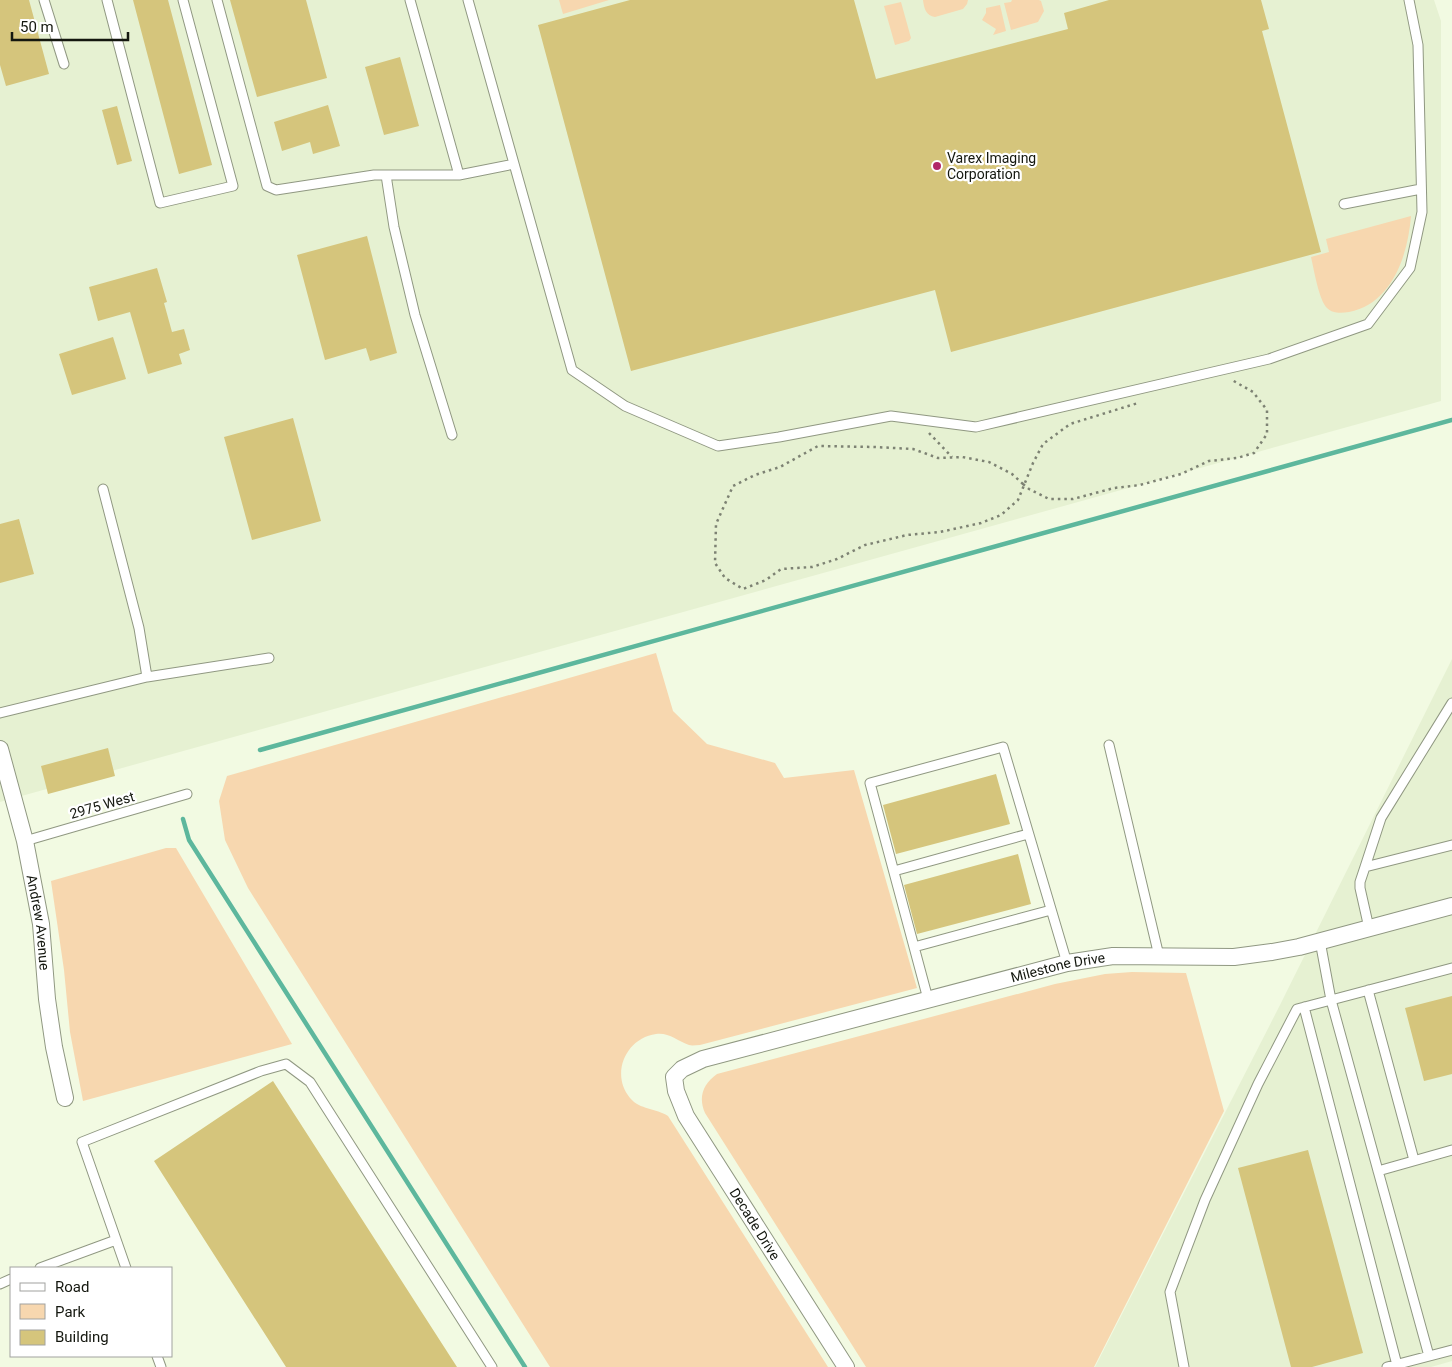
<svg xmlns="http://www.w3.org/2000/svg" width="1452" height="1367" viewBox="0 0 1452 1367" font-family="Roboto,sans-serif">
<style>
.built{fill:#e6f1d2}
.green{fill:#f7d7af}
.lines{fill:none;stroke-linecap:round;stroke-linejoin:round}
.stream{stroke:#5db79d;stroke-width:4.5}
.building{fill:#d5c57c}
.service-casing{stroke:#909882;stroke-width:11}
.minor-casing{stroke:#909882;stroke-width:18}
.path{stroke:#7d8273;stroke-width:2.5;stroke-dasharray:2.5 4;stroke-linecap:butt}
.service{stroke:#fff;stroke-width:9}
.minor{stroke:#fff;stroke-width:16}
.poi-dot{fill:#b12768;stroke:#fff;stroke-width:2}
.labels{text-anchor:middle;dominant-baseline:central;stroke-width:4.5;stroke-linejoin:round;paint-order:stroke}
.poi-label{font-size:14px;fill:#14170f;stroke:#fff;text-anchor:start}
.street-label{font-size:14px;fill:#14170f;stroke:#fff}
</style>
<rect width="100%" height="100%" fill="#f2fae2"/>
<path class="built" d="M0,0H1434L1441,21V401L0,802Z
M1452,659V1361L1431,1367H1095L1280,1005Z"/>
<path class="green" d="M559,0H609L563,14Z
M923,0H968L967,4L963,9L935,17C926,16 924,8 923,0Z
M1012,0H1039L1041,1L1044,11L1038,22L1011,30L1004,3L1011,2Z
M901,2L911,38L909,41L895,45L884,6Z
M1000,5L1006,31L993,35L996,29L982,20L986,13V8Z
M1411,216C1408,255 1392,304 1349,312C1342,313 1333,314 1327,308C1319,300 1314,270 1311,257L1329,252L1326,239Z
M656,653L673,711L707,744L775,763L784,778L854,770L917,988L700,1045C696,1045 692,1046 689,1045C678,1041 668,1032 656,1034C626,1038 610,1074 630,1098C640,1110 656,1108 668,1116L828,1367H550L248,888L225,840L219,801L227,776Z
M166,848H176L292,1044L83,1101L70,1032L64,970L51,881Z
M1132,972L1186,973L1224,1111L1094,1367H866L705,1113C698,1097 703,1084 717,1074L1055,984L1105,974Z"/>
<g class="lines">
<path class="stream" d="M260,750L1452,420
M183,819L189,840L525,1367"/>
</g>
<path class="building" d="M0,0H29L49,74L6,86L0,65Z
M133,0H168L212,165L179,174Z
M230,0H306L327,78L257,97Z
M630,0H854L876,79L1068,29L1064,13L1109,0H1261L1269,29L1262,31L1321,252L951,352L935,290L631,371L538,25Z
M400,57L419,126L384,135L365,67Z
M328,105L340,146L313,154L310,142L282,151L274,122Z
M117,106L132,161L117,165L102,110Z
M367,236L397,353L370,361L366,348L325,360L297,255Z
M157,268L167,302L164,303L172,332L184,329L190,350L179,354L182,364L148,374L130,312L98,321L89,287Z
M113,337L126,379L72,395L59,354Z
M293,418L321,521L252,540L224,437Z
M19,519L34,574L0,583V524Z
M108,748L115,776L48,794L41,766Z
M996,774L1010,824L896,854L883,805Z
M1018,854L1031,904L917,934L904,885Z
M1452,996V1074L1424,1081L1405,1008Z
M273,1081L457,1367H286L154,1161Z
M1308,1150L1363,1353L1312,1367H1291L1238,1168Z"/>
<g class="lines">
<g class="service-casing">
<path id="service" d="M44,0L64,64
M107,0L160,203L233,186L183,0
M217,0L267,186L276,190L374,175H459
M410,0L459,175L514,164
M468,0L572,370L625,406L718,446L779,437L891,416L976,427L1269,359L1368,324L1410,268L1422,212L1418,45L1409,0
M386,175L394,227L415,315L452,435
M1344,204L1421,189
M147,677L269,658
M1452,703L1381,818L1365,867L1452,845
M0,713L147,677L139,628L103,489
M1109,745L1159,956
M25,841L187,794
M1365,867L1360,882V888L1369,928
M894,871L1028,834
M1320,941L1331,1000L1429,1356
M914,947L1051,910
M1368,990L1414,1160
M928,999L870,783L1003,747L1067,963
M1304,1007L1397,1365
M1378,1171L1452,1150
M40,1268L116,1240
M126,1268L82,1142L261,1071L286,1064L310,1082L492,1367
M0,1284L11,1279
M157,1356L161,1367
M1184,1367L1170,1292L1205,1200L1258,1084L1297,1009L1452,968
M1387,1367L1452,1350"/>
</g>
<g class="minor-casing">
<g id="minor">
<path id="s1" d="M0,749L25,841L41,924L47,999L54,1047L65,1098"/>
<path id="s2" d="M846,1367L686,1116L676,1091L674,1077L682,1069L703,1059L1067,963L1113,956L1234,957L1272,952L1299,947L1452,906"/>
</g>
</g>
<path class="path" d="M929,433L952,457
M1023,484L1012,474L989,462L962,457L938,458L913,449L875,447L818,446L780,467L755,475L733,486L716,524L715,563L725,578L743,589L766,580L781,569L812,567L837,559L865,545L907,535L940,532L981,523L1001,515L1018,500L1033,463L1043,444L1070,424L1138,403
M1023,484L1029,489L1049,499H1073L1114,488L1140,485L1162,479L1181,474L1209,461L1237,458L1254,453L1267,434V410L1253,392L1232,380"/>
<use href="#service" class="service"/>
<use href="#minor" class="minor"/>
</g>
<circle class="poi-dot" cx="937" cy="166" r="5"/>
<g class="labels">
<g class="poi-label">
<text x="947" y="158">Varex Imaging<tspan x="947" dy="16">Corporation</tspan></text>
</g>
<g class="street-label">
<text transform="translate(102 805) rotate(-16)">2975 West</text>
<text stroke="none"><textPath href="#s1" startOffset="178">Andrew Avenue</textPath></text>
<text stroke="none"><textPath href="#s2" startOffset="740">Milestone Drive</textPath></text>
<text transform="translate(755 1224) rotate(58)">Decade Drive</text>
</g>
</g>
<rect x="10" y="1267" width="162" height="90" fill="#ffffff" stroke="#a1a29f"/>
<rect x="20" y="1283" width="25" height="8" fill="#ffffff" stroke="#a1a29f"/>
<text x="55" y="1292" font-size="15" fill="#14170f">Road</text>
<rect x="20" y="1304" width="25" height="15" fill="#f7d7af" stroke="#a1a29f"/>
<text x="55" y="1317" font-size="15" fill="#14170f">Park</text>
<rect x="20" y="1330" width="25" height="15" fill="#d5c57c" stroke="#a1a29f"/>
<text x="55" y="1342" font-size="15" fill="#14170f">Building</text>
<path d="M12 32v8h116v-8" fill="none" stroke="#14170f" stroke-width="2.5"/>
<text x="20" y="32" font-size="15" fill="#14170f" stroke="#ffffff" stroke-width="4" paint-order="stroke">50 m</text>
</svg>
